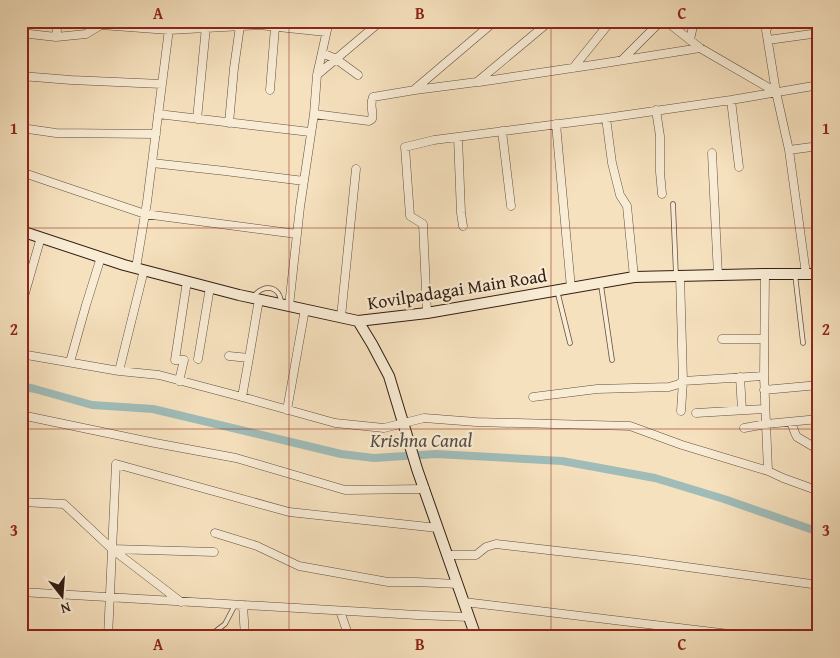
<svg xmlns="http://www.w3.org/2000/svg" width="840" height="658" viewBox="0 0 840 658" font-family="'Gentium Book Plus',serif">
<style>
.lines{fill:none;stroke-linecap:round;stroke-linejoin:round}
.canal{stroke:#9fbcb9;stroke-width:8}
.lane-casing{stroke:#634e3d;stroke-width:5.5}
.street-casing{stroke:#634e3d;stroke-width:9}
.secondary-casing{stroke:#321d12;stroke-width:12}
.lane{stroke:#f9ecd5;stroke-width:4}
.street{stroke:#f9ecd5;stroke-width:8}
.secondary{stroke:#f9ecd5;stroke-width:10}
.grid{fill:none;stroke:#8f2418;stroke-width:1;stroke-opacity:0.55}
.labels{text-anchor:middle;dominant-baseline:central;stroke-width:4.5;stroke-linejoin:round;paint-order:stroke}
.street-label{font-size:18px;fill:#321d12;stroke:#f9ecd5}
.water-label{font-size:19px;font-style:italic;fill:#534d44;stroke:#f9ecd5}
.neatline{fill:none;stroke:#8f2418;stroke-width:2}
.grid-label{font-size:16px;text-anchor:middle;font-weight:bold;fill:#8f2418}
</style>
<rect width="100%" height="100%" fill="#f6e1be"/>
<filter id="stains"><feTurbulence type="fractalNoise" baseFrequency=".004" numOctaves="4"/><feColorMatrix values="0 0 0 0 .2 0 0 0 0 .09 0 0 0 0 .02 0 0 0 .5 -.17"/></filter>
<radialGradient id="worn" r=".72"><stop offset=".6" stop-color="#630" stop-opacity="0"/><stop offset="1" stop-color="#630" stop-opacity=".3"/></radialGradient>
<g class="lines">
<path class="canal" d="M21,386L35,389L92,405L153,409L341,454L374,458L436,454L562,461L655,478L724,499L819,532"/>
<g class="lane-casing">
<path id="lane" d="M673,204L676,276
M795,274L803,343
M601,285L612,360
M557,290L570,343
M254,296C264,283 281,286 281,304
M208,637L225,624L235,605"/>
</g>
<g class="street-casing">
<path id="street" d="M100,21L101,25L169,30L259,25L326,32
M666,21L700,48L776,92
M771,21L766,30L776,92L789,150L806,274
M21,33L56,37L86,34L101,25
M56,37L58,21
M690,40L694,21
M768,40L819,33
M322,53L336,59L358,75
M622,60L661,21
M573,68L611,21
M317,75L381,21
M21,76L71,80L162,84
M479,82L599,64L700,48
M415,89L495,21
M270,90L275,27
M731,100L739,167
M656,110L660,136V172L662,194
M158,114L310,132
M314,114L369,121L372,119C374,110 369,107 373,97L415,90L477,82L550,21
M606,118L612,163L620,195L627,206L634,277
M197,119L206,27
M229,123L234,68L240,26
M556,124L571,288
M21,128L56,133L156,134
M502,131L511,206
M458,137L461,213L463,226
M789,150L819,146
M712,153L718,275
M152,163L225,171L304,181
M21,172L145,214L297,234
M136,268L147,202L170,21
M765,274L764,376L768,471
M680,275L683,381L681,411
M289,306L300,207L314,114L317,75L329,21
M21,307L41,237
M427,313L423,224L410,216L405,147L434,140L606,118L731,100L819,85
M341,317L356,169
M722,339H764
M21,354L119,371L159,375L242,397L335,423L384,428L424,418L476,422L630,426L682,445L768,471L783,478L819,491
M229,356L249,358L259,299
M198,359L210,287
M70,362L86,305L101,257
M119,371L144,270
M740,377L742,410
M179,381L184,360H175L187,281
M764,390L819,385
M242,397L249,358
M533,397L597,389L669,387L679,384L683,381L764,376
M287,410L305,309
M696,413L765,409
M21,415L155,443L236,458L345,490L425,489
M791,422L795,433L797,437L814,447L816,451L818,469
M744,428L766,424L819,419
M21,502L64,504L112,549L181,602
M215,533L257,546L299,566L388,582H416L458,584
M112,549L214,552
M447,555H476L486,547L496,544L636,560L819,585
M21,592L417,615L469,617
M464,602L754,637
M243,605L245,637
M340,611L349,637
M108,637L116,464L289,512L438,528"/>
</g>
<g class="secondary-casing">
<path id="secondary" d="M21,231L124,265L239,295L358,321L427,313L634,277L765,274H819
M358,321L372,344L389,376L417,469L476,637"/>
</g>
<use href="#lane" class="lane"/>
<use href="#street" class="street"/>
<use href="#secondary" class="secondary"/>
</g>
<path class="grid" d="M289,21V637M551,21V637M21,228H819M21,429H819"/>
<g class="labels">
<g class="street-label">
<text transform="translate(457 289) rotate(-9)">Kovilpadagai Main Road</text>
</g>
<g class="water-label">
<text x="421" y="440">Krishna Canal</text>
</g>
</g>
<rect width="840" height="658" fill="none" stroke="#f6e1be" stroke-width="55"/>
<g transform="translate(62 596) rotate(163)" stroke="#f9ecd5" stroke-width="4" paint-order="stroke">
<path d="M0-4L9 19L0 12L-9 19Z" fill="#321d12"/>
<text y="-8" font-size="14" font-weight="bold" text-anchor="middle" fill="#321d12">N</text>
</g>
<rect x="28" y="28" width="784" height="602" class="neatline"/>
<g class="grid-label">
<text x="158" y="19">A</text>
<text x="420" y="19">B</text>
<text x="682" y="19">C</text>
<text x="14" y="134">1</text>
<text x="826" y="134">1</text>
<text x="14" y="335">2</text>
<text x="826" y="335">2</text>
<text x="14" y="536">3</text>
<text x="826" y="536">3</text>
<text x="158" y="650">A</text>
<text x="420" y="650">B</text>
<text x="682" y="650">C</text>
</g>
<rect width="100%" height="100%" filter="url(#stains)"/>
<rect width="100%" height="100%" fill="url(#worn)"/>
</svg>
